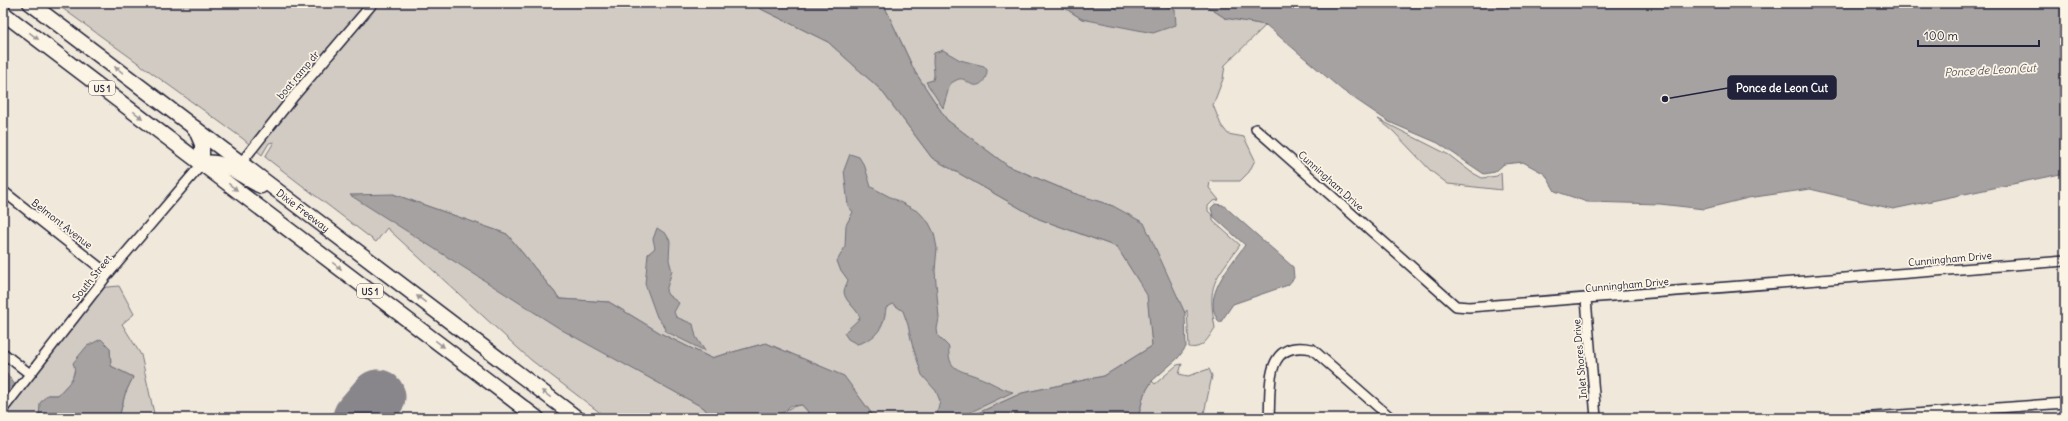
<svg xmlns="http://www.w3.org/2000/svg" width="2068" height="421" viewBox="0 0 2068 421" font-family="Delius,sans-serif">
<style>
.green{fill:#d1cbc3;stroke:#7a767f}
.water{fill:#a6a2a2;stroke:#716f79}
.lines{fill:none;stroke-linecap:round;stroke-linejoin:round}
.taxiway{stroke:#88858b;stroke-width:22}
.runway{stroke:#88858b;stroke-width:55}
.minor-casing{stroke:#22223b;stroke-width:12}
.primary-casing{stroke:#22223b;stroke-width:17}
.minor{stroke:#fcf5e5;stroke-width:9}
.primary{stroke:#fcf5e5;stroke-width:14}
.oneway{fill:#9a9698}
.labels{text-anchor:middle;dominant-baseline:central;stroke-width:3.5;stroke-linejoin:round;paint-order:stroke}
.shield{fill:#fcf5e5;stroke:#63616e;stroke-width:1}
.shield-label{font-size:9px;font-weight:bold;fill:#22223b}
.street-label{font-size:10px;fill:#22223b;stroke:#fcf5e5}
.water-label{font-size:11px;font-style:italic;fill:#575564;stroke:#fcf5e5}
.leader{fill:none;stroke:#22223b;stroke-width:1.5}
.callout-dot{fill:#22223b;stroke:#fcf5e5;stroke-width:1.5}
.callout{fill:#22223b;stroke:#22223b;stroke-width:1.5}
.callout-label{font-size:11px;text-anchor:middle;font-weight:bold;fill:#fff}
</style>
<rect width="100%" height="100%" fill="#efe8db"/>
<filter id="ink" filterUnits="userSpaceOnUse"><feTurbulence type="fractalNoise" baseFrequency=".025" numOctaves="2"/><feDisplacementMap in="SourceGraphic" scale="8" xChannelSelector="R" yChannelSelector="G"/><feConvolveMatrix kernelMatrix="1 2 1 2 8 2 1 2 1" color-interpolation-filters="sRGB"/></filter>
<g filter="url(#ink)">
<path class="green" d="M55,3H756L759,8L828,42L881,90L932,158L1039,219L1117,247L1148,295L1152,346L1104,376L1022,393L967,418H875L843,376L766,343L711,358L662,334L609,302L560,299L507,234L393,194L616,359L704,408L712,418H607L531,360L387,228L376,242L265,157L274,142L269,143L262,155L242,138Z
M883,3H1057L1082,19L1175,10L1160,3H1202L1225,18L1266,25L1225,65L1223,79L1213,105L1221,125L1228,134L1244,137L1255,160L1249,172L1240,181H1210L1209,188L1219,200L1213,201L1208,206V211L1213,216V221L1240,245C1214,281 1207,283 1215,328C1208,338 1203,350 1189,347L1187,310L1185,313L1113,206L1073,193L1008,166L947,120L915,72Z
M1112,3H1136L1117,9Z
M1378,119L1449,155L1471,172L1482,178L1497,176L1501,172L1502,190L1448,184L1431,171L1393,131Z
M119,286L134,314L122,324L141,355L155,418H119L125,394L133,377L111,366L110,349L75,368L72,380L58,395H47L39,418H3V409L97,288Z
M1182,364L1179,374L1188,376L1209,369L1212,376L1203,418H1138L1144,394L1152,381L1155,384L1177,365Z
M802,405L808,412V418H774C785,412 789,406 802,405Z"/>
<path class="water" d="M756,3H883L915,72L947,120L1008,166L1073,193L1113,206L1144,223L1185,313L1186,347L1178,358L1152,381L1144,394L1138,418H967L1022,393L1104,376L1152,346L1147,295L1117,247L1039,219L932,158L881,90L828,42L759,8Z
M1057,3H1112L1117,9C1140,2 1152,0 1175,10L1176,25L1153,33L1082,19Z
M1202,3H2065V173L1893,209L1810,189L1748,198L1704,209L1660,204L1587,202L1555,191L1545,174L1523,162L1504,164L1495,172L1484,174L1438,143L1389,122L1342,90L1266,25L1225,18Z
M943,50L960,60L984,66L987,70C987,78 981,89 971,84C966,82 965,78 959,79C956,80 953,82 950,84L943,108L926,82L933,80C936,71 931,64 934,53Z
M850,154L859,157L865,167L871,187L919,212L929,223L934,233L937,248L935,271L939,318L937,329L938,336L949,347C947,371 961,370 978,377C990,381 1000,389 1013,392L958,418H936L940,401L936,391L922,375L912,344L908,325L903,311L893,304L886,308C884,327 877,339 857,344L848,339L844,333L860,318C857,308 845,302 844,292C844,288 847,284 848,280L840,269L837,261L845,247L846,225L853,212L848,206L844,170Z
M393,194L507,234L560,299L609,302L662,334L711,358L766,343L844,376L875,418H808V412L802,405L790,406L783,413L773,418H712L704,408L562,330L350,195Z
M1215,204L1223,205L1293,267L1294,278L1288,285L1233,304L1220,323C1199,298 1231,265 1245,245L1213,216L1211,208Z
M657,228L666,234L670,241L669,260L672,271L666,291L668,295L679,303L674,312L676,317L693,324L696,337L705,351L665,331L666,329L657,317L645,284L648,254L655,248L653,239Z
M101,339L110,348L111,366L133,377L125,394L119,418H39L40,403L47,395H58C66,386 79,376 73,363L87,346Z
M3,368L18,389L3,409Z"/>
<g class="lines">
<path class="taxiway" d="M371,405L387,418"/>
<path class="runway" d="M360,418L378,397"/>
<g class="minor-casing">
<path id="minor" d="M1256,129L1456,306L1469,307L2065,261
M241,163L294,96L373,3
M3,191L108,274
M1586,299L1596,418
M3,353L30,374
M3,409L108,274L202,164
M1269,418C1271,386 1264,339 1312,349L1391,418
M1859,418L2065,403"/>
</g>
<g class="primary-casing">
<g id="primary">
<path id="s1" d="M30,3L577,418"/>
<path d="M3,13L537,418"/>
<path d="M195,128L202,144V164"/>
<path d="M202,164C223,157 242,178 261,186"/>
</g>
</g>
<use href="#minor" class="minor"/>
<use href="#primary" class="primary"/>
</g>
<defs><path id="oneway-solid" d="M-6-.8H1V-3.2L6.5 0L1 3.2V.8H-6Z"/></defs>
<g class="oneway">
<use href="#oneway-solid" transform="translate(34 36) rotate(37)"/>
<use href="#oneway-solid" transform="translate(119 70) rotate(-143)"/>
<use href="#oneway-solid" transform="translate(138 115) rotate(37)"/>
<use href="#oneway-solid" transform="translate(233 187) rotate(37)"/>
<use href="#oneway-solid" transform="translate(337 266) rotate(37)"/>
<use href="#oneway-solid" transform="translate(421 299) rotate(-143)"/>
<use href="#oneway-solid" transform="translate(440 344) rotate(37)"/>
<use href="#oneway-solid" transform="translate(546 394) rotate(-143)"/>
</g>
</g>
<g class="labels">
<g class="shield">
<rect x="89" y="81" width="26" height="14" rx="3"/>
<rect x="357" y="284" width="26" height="14" rx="3"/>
</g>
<g class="shield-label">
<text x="102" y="88">US 1</text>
<text x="370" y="291">US 1</text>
</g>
<g class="street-label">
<text transform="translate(298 75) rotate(-50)">boat ramp dr</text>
<text transform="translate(1331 181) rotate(42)">Cunningham Drive</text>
<text stroke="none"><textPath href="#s1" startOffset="343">Dixie Freeway</textPath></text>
<text transform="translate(62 224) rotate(38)">Belmont Avenue</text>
<text transform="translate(1950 259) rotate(-5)">Cunningham Drive</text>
<text transform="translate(92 278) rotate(-51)">South Street</text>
<text transform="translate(1627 285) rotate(-5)">Cunningham Drive</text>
<text transform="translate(1580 359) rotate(-95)">Inlet Shores Drive</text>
</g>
<g class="water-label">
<text transform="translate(1990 70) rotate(-3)">Ponce de Leon Cut</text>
</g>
</g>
<path class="leader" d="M1665 99L1728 88"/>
<circle class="callout-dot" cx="1665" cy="99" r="4"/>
<rect class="callout" x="1728" y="76" width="108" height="23" rx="4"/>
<g class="callout-label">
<text x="1782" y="92">Ponce de Leon Cut</text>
</g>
<rect width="2068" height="421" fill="none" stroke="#fcf5e5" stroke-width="16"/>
<rect x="8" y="8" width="2052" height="405" fill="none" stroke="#22223b" stroke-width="1.5" filter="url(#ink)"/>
<path d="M1918 40v6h121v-6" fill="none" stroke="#22223b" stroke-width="2"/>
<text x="1924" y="40" font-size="12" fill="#22223b" stroke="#fcf5e5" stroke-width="3" paint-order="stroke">100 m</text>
</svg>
